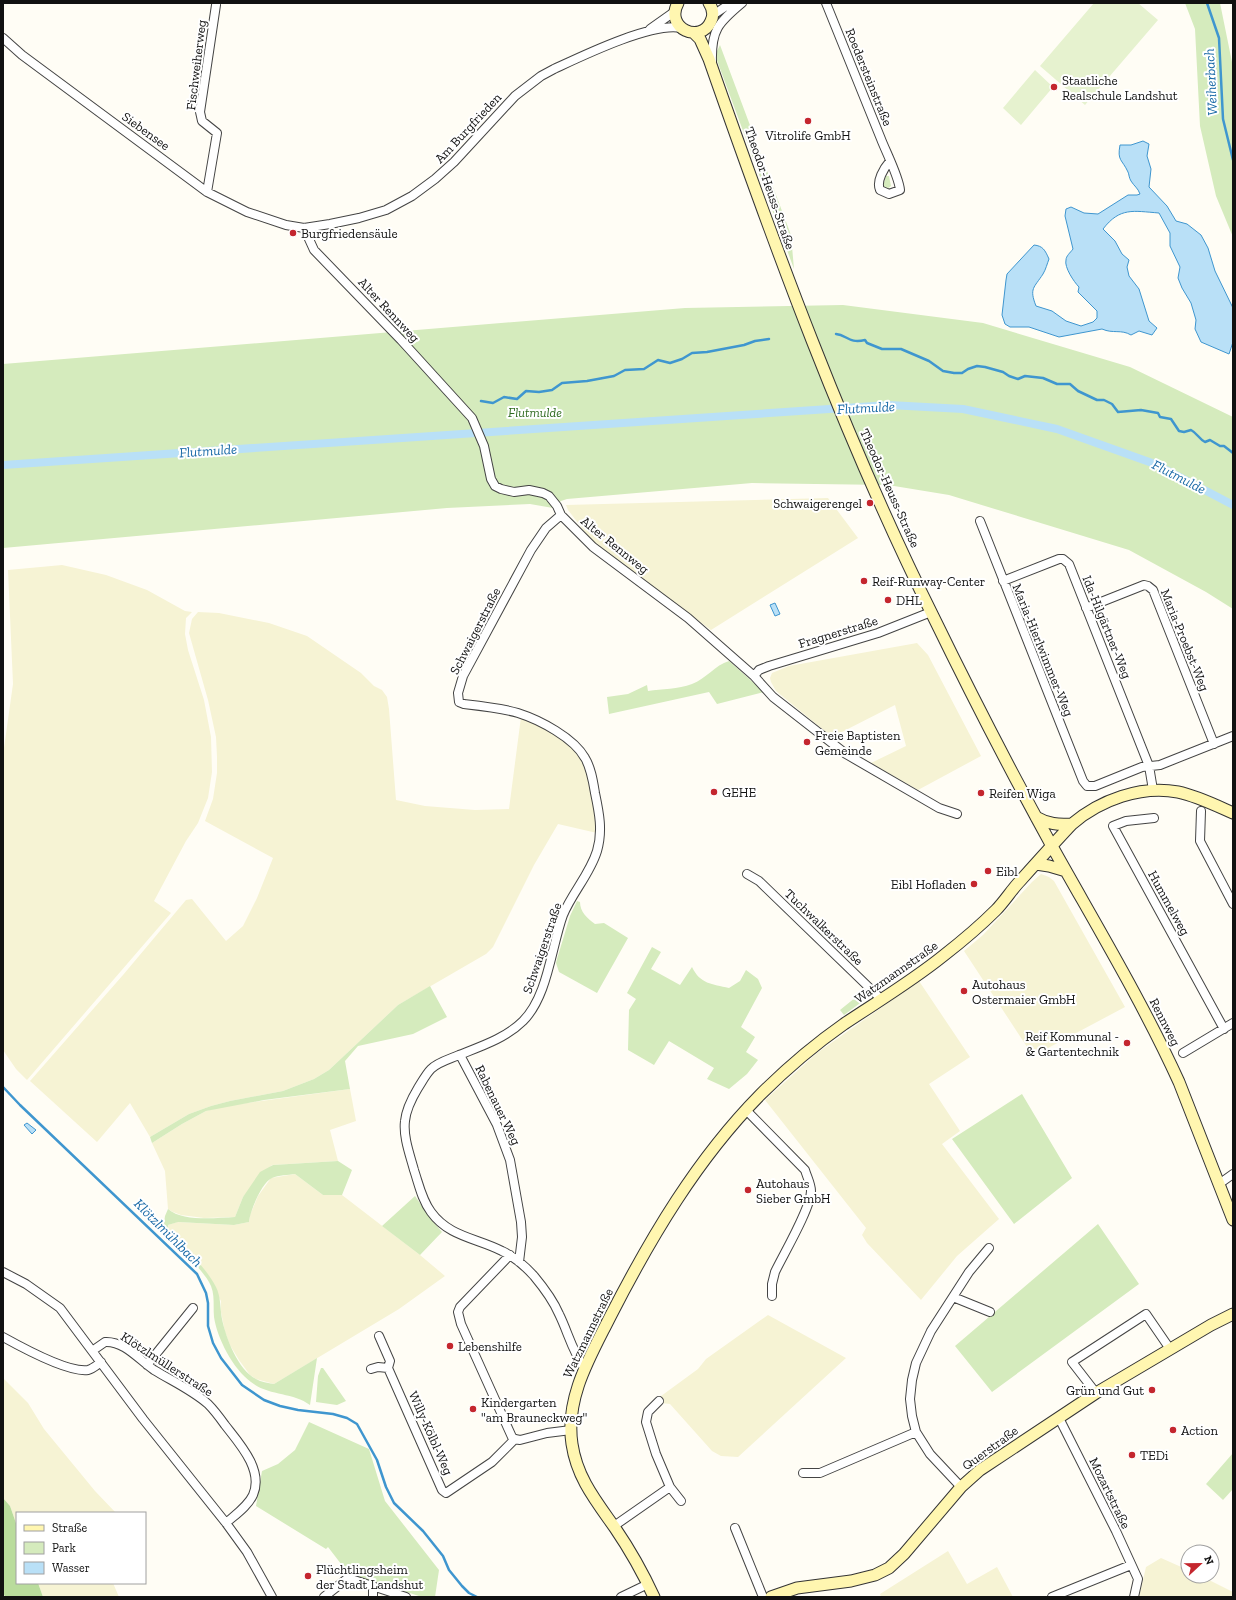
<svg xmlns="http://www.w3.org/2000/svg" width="1236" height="1600" viewBox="0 0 1236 1600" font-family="'Zilla Slab',serif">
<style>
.farmland{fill:#f6f3d4}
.green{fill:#d5ebbd}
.forest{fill:#b9dc9c}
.pitch{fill:#e6f2cf}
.water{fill:#b9e0f7;stroke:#3f96cf}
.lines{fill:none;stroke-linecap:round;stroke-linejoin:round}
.stream{stroke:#3f96cf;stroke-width:2.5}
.canal{stroke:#b9e0f7;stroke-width:8}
.street-casing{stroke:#444;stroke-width:10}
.secondary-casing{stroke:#333;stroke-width:13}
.street{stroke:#fff;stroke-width:8}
.secondary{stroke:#fff6b0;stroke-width:11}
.poi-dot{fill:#c4262e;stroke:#fff;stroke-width:1.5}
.labels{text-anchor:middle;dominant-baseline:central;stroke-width:4;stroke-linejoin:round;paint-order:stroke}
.street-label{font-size:13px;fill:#111;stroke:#fff}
.poi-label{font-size:13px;fill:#111;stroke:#fff;text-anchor:start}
.park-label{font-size:13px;font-style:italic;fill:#2f6b1f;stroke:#fff}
.water-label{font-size:14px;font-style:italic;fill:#1768a6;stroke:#fff}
</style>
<rect width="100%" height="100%" fill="#fffdf5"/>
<path class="farmland" d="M828,498L858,538L711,630L592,541L568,510L566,505Z
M62,565L106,575L147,590L185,611L192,612L186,618L185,634L188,650L204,700L211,737L212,772L208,798L198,823L186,841L154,901L171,913L27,1080L16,1069L3,1050V755L13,684L8,570Z
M198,612L219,613L269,623L307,636L361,673L374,686L382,690L387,697L389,709L396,800L425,806L475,810L509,809L521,717L537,723L562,738L573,747L584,762L594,800L597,833L558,824L534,865L493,947L486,954L398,1005L329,1070L314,1079L283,1091L230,1101L211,1106L189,1114L150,1137L130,1103L97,1142L30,1081L123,975L186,900L192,899L226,941L243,926L257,898L273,858L205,821L213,799L217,773V757L216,737L208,700L189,633L192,619Z
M917,643L928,655L981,756L918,790L871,763L906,746L895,705L832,737L776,691L771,682L770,678L772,673L789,666Z
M1041,874L1049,877L1054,881L1125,1007L1033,1056L964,951L983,935L1032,882Z
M919,981L970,1057L929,1084L960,1131L942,1144L999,1219L957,1256L921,1300L867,1243L862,1235L866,1228L765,1100L817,1053Z
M350,1089L356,1121L330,1130L338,1161L272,1165L243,1197L235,1217L204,1218L181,1215L173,1212L168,1209L165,1171L152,1143L182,1124L206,1111L224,1106Z
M295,1174L323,1195H342L420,1255L445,1276L399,1309L274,1384L256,1379L250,1375L239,1360L230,1345L225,1332L221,1312V1301L197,1260L180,1244L168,1228V1225L177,1222L234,1225L249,1222L250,1215L258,1196L271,1178Z
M768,1315L846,1358L738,1457L721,1456L712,1451L670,1404L661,1403L657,1399L698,1369L706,1359Z
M3,1378L28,1403L44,1429L95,1491L116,1513H17V1526L10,1506L3,1498Z
M948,1551L967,1584L997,1567L1013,1597H881L880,1594Z
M1161,1558L1188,1570V1576H1201L1233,1592V1597H1139L1146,1567Z
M38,1583H113L119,1597H43Z"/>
<path class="green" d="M1185,3H1220L1233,67V237L1216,196L1200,126L1195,29Z
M720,45L791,235L794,269L715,55Z
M886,176H889L891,186L887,189L883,186Z
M843,305L983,323L1130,367L1233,417V609L1206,592L1129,550L949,495L888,485L752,483L567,499L561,501L553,508L530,504L447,508L3,548V364L685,308Z
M729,661L764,692L717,704L709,692L609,714L607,697L628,694L647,685L648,691C662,689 678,689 692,684C706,679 715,665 729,661Z
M577,901L580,902C580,912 587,918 595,924L604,923L628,938L597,993L559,972L556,963L557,959L570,916Z
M652,947L661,952L651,969L680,985L692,967C700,984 712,984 729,988L740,981L746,970L758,979L762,988L741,1027L755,1037L746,1052L758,1060L747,1074L729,1089L707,1079L714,1068L669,1041L654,1065L628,1050L629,1010L636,999L627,993Z
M430,986L447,1017L413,1034L358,1046L345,1061L350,1089L264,1100L206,1111L182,1124L152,1143L150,1137L189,1114L211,1106L230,1101L283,1091L314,1079L329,1070L398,1005Z
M866,989L868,993L867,998L844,1015L840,1010Z
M1022,1094L1072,1178L1014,1224L952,1139Z
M338,1161L352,1170L342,1195H323L295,1174C288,1175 279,1175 272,1178C262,1182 250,1211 249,1222L234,1225L178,1222L168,1225V1228C183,1248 204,1264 216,1287C221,1297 220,1308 222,1319C226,1338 238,1370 256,1379C261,1382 268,1383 274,1384L317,1358L310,1405C293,1392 268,1396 251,1382C233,1369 217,1338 214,1317C213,1306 215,1296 211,1286C205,1271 175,1244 163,1230L165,1216L168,1209C183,1222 216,1218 235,1217L243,1197L260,1172L273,1165Z
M415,1196L431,1219L442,1232L420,1255L382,1226Z
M1098,1224L1139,1284L992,1392L955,1346Z
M321,1368H323L346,1401L337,1405L316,1402L318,1376Z
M309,1422L369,1449L385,1501L439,1570L435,1597H422L348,1573L328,1547L326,1549L256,1506L262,1471L278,1464L295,1450Z
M1233,1453V1489L1223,1500L1206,1484Z"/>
<path class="forest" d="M3,1498L10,1506L17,1526V1583H38L43,1597H5L3,1592Z"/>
<path class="pitch" d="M1094,3H1138L1158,20L1085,105L1040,66Z
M1035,70L1053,87L1021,125L1003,108Z"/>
<path class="water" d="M1143,141L1149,144L1147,156L1151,169L1149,187L1167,206L1176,221L1187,224L1201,235L1208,248L1215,271L1233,308V342L1229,354L1201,342L1195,329L1196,320L1191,303L1182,288L1178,278L1180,267L1170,246V233L1159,213C1133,211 1120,207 1103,229L1115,241L1122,254L1129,260L1127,267L1129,276L1139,289L1149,321L1157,328L1152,335L1139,331L1131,335C1121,329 1113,334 1102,329L1059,337L1029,327H1010L1005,324L1002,315L1006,280L1007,274L1034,245C1043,246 1045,250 1049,259C1047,264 1046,269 1043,274C1034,288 1029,288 1036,306L1052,311L1066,321L1081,326L1093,322L1097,318V311L1078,292L1079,287C1074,282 1064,267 1066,260C1066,256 1070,253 1073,249L1065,216L1066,209L1071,207L1084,213L1098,214L1128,195H1137L1140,194C1138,188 1134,186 1131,181C1129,178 1129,174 1128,172C1122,159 1117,161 1120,145H1131Z
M775,603L780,614L775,616L770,605Z
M27,1123L36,1130L32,1134L24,1125Z"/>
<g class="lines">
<path class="stream" d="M1207,3L1219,38L1223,119L1233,160
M836,334C847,335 849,344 865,340L867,343L882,349H901L929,361L943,371L954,373H962L968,369L977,366L985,367L1003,372L1009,376L1018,379L1025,376L1043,378L1057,384H1070L1078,391L1097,400H1104L1112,404L1118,412L1141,410L1158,413L1160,417L1171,419L1179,431L1184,432L1191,430C1197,433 1199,439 1205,442L1210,440L1220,446H1224L1233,453
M481,401L493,403L504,397L517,399L526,391L539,392L552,390L562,383L587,381L614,376L625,370L644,369L658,360L670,363L682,359L692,353L707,352L744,345L755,341L769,339
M3,1087L20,1105L197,1274L206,1293L208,1303V1326L213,1343L221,1358L242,1385L264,1400L280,1406L298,1410L333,1414L347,1418L357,1424L377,1460L386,1487L394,1503L423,1531L443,1556L449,1570L462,1586L469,1593L477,1597"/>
<path class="canal" d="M3,465L889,405L963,409L1057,429L1155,464L1233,505"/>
<g class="street-casing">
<path id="street" d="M826,3C844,48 862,93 881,139C886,152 899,177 900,190L889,194L880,190C876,181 884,168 890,161
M713,15L725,7L736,3
M650,29L674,12
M3,38L22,55L207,192L247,212L286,225L304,228L330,224L359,218L386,210L412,196L435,179L454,162L515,96L541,76L554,69C582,56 652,22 681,28
M712,62C711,30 718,23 742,3
M207,192L217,133L202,121L200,112L216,5
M304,228L314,250L401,340L472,418L484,446L491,479L495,486L501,489L514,492L529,490L543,493L549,496L557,506L561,515L593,547L688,618L754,676L773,697L846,754L939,808L957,814
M561,515L546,528L531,550L463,676L458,693L459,702L464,704C482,706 501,708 518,713C540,720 574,738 585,758C591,768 593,781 595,793C599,812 603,831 597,851C590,874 572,893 563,915C551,948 548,996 523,1021C506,1038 482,1046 459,1055C450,1059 438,1062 431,1069C426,1074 422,1082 418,1088C412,1098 406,1110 405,1121C403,1137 410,1155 414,1170C419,1185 422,1200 431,1212C449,1237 477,1238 502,1251C515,1257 525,1266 534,1276C544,1288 553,1300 559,1314C568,1332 572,1351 584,1367
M980,521L1083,781L1087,786H1095L1142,767L1160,765L1233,736
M1003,581L1059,559H1063L1069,564L1149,766L1153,790
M1086,608L1144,585L1148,586L1153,590L1214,744
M754,676L759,670L769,666L878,633L931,612
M1201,811L1200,841L1233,904
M1154,818L1126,821L1113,826L1224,1029
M747,874L759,881L882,1000
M1183,1053L1233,1023
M460,1055L497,1125L510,1160L521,1222L522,1237L519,1262
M746,1110L805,1170C807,1177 811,1184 811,1191C811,1208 783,1255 775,1272L772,1284V1296
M1219,1184L1233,1174
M510,1255L460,1307L458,1312L461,1324L512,1437L515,1439L520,1440L547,1433L571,1430
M3,1272L26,1284L60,1308L143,1419L226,1523L247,1552L272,1597
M953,1297L990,1312
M3,1337C21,1347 68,1373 88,1370C93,1369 97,1365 101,1362
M92,1351L105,1342C125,1341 139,1360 154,1370C172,1381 192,1390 208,1404C214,1410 220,1418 225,1425C239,1443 264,1470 253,1495C248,1506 235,1515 226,1523
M147,1365L193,1308
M388,1368L442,1490L446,1493L492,1462L515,1439
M371,1369L378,1367L388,1368L390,1361L379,1336
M1096,1393L1072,1362L1146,1314L1170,1349
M659,1401L648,1412L646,1422L656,1454L670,1487L681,1501
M1059,1418L1116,1531L1138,1579L1134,1597
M803,1473H820L916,1432
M961,1487L930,1454L916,1432L912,1416L910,1399L912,1380L916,1363L931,1331L969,1272L989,1248
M614,1526L670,1487
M735,1528L763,1597
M324,1597L348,1578L406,1597
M373,1597V1586
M621,1597L648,1584
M1052,1597L1131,1565"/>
</g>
<g class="secondary-casing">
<path id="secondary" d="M678,3C664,28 701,45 711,21C714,15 713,9 709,3
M694,33L700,39L709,59C775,248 844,437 933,616C971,694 1011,772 1053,848C1096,925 1142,1001 1179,1082L1233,1220
M1036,817C1048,824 1058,825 1072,824
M1036,864L1049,866L1066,871
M654,1597C643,1573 630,1550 615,1528C596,1501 577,1478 572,1444C565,1398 590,1357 610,1317C651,1237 697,1159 760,1095C786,1069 814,1045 844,1024C877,1002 912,981 943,956C961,942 979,927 996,910C1005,901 1012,889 1021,880C1038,861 1055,842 1072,824C1100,800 1141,785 1178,792C1197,796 1215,805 1233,813
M771,1597L797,1588L851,1581L875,1575L889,1568L904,1554L961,1487L980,1470L1096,1393L1211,1325L1233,1314"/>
</g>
<use href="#street" class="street"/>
<use href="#secondary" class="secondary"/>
</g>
<g class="poi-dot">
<circle cx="1054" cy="87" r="4"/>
<circle cx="808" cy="121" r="4"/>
<circle cx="293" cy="233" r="4"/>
<circle cx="870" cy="503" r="4"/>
<circle cx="864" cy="581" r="4"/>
<circle cx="888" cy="600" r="4"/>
<circle cx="807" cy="742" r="4"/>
<circle cx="714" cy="792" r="4"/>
<circle cx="981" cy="793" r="4"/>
<circle cx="988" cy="871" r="4"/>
<circle cx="974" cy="884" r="4"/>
<circle cx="964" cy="991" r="4"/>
<circle cx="1127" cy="1043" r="4"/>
<circle cx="748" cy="1190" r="4"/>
<circle cx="450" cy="1346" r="4"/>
<circle cx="1152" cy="1390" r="4"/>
<circle cx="473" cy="1409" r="4"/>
<circle cx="1173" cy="1430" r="4"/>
<circle cx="1132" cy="1455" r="4"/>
<circle cx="308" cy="1576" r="4"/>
</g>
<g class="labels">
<g class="street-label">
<text transform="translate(196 65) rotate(-83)">Fischweiherweg</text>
<text transform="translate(869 77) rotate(68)">Roedersteinstraße</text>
<text transform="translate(468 128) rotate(-47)">Am Burgfrieden</text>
<text transform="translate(146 131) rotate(36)">Siebensee</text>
<text transform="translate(770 188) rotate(71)">Theodor-Heuss-Straße</text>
<text transform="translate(389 310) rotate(47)">Alter Rennweg</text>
<text transform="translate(890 488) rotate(66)">Theodor-Heuss-Straße</text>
<text transform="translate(615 545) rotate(39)">Alter Rennweg</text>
<text transform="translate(1107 627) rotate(68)">Ida-Hilgärtner-Weg</text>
<text transform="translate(475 631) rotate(-63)">Schwaigerstraße</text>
<text transform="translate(838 632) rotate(-17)">Fragnerstraße</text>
<text transform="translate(1185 640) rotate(68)">Maria-Proebst-Weg</text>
<text transform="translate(1043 650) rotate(68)">Maria-Hierlwimmer-Weg</text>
<text transform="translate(1169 903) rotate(61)">Hummelweg</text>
<text transform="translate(824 927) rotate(44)">Tuchwalkerstraße</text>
<text transform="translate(542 948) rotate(-71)">Schwaigerstraße</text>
<text transform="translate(896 972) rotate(-35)">Watzmannstraße</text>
<text transform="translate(1165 1022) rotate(63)">Rennweg</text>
<text transform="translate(498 1105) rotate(64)">Rabenauer Weg</text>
<text transform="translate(588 1333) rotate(-64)">Watzmannstraße</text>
<text transform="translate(167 1364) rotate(33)">Klötzlmüllerstraße</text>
<text transform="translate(431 1433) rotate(66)">Willy-Kölbl-Weg</text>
<text transform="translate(990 1448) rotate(-36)">Querstraße</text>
<text transform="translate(1110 1493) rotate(64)">Mozartstraße</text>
</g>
<g class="poi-label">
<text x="1062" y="80">Staatliche<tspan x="1062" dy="15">Realschule Landshut</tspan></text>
<text x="808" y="135" text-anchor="middle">Vitrolife GmbH</text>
<text x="301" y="233">Burgfriedensäule</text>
<text x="862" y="503" text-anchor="end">Schwaigerengel</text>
<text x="872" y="581">Reif-Runway-Center</text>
<text x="896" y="600">DHL</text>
<text x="815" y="735">Freie Baptisten<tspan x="815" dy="15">Gemeinde</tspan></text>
<text x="722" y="792">GEHE</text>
<text x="989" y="793">Reifen Wiga</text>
<text x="996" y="871">Eibl</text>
<text x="966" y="884" text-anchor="end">Eibl Hofladen</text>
<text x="972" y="984">Autohaus<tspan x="972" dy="15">Ostermaier GmbH</tspan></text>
<text x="1119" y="1036" text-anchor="end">Reif Kommunal -<tspan x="1119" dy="15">&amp; Gartentechnik</tspan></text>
<text x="756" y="1183">Autohaus<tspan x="756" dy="15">Sieber GmbH</tspan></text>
<text x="458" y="1346">Lebenshilfe</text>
<text x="1144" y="1390" text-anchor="end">Grün und Gut</text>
<text x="481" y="1402">Kindergarten<tspan x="481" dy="15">"am Brauneckweg"</tspan></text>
<text x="1181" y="1430">Action</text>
<text x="1140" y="1455">TEDi</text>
<text x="316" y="1569">Flüchtlingsheim<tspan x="316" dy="15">der Stadt Landshut</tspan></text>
</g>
<g class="park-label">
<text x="535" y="412">Flutmulde</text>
</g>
<g class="water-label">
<text transform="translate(1211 82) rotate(-93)">Weiherbach</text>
<text transform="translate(866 408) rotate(-3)">Flutmulde</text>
<text transform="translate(208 451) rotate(-4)">Flutmulde</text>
<text transform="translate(1179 477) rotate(27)">Flutmulde</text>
<text transform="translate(168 1233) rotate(45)">Klötzlmühlbach</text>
</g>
</g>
<rect width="1236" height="1600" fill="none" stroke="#111111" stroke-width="8"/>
<rect x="16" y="1512" width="130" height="72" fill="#ffffff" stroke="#a0a0a0"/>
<rect x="24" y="1525" width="20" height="6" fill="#fff6b0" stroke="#a0a0a0"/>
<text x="52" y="1532" font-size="12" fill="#111111">Straße</text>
<rect x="24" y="1542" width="20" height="12" fill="#d5ebbd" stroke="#a0a0a0"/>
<text x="52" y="1552" font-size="12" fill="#111111">Park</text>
<rect x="24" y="1562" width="20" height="12" fill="#b9e0f7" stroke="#a0a0a0"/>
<text x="52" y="1572" font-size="12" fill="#111111">Wasser</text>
<g transform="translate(1200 1564) rotate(68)"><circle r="19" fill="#ffffff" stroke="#a0a0a0"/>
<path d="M0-3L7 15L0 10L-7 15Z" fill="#c4262e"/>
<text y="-6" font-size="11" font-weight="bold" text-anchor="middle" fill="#111111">N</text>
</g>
</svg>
